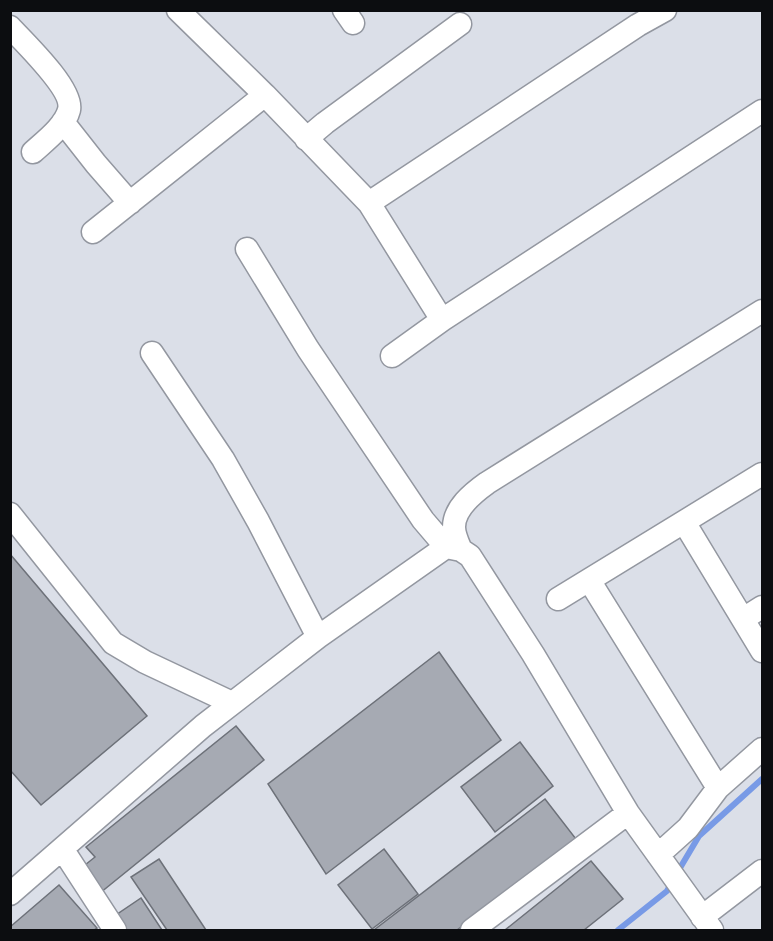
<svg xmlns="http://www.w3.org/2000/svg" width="773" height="941" viewBox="0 0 773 941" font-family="'Varela Round',sans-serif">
  <rect width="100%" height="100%" fill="#dbdfe8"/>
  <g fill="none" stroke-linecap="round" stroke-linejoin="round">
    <path stroke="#789ae6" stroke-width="6" d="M677 873 699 836 762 779
      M618 930 667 891 672 882"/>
  </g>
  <path fill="#a6aab3" stroke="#6d7179" stroke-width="1.5" d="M10 554 147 716 41 805 10 770Z
    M439 652 501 740 326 874 268 784Z
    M236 726 264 760 100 893 80 869 95 857 86 847Z
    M520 742 553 786 495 832 461 787Z
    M545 799 576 839 457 930H374Z
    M384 849 418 894 372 929 338 885Z
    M159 859 206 930H167L131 877Z
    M591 861 623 899 584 930H505Z
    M59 885 97 928 94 930H10V927Z
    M141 898 162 930H122L113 917Z"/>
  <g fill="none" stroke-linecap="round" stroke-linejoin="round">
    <g stroke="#9397a0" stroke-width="25">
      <path id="minor" d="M178 10 265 95 369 203 442 320
        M344 10 353 23
        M10 27C25 43 74 90 69 110 65 126 45 141 33 152
        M63 122 96 164 130 203
        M306 139 325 123 460 24
        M369 203 638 25 665 10
        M93 232 265 95
        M247 249 308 349 423 520 446 547 461 550 470 556 533 654 628 813 712 930
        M152 353 223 459 258 521 318 637
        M392 356 442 320 762 111
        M10 514 113 643 145 662 232 703
        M684 522 762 651
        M461 550C458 543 454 535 454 527 454 508 473 493 487 483L762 311
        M589 580 718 788
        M558 599 762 474
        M743 619 762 607
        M63 850 115 930
        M658 855 688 828 718 788 762 749
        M10 894 203 726 318 637 446 547
        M702 917 762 871
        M472 930 628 813"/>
    </g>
    <use href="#minor" stroke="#fff" stroke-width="22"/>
  </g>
  <rect width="773" height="941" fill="none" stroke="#0c0d10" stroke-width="24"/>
</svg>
